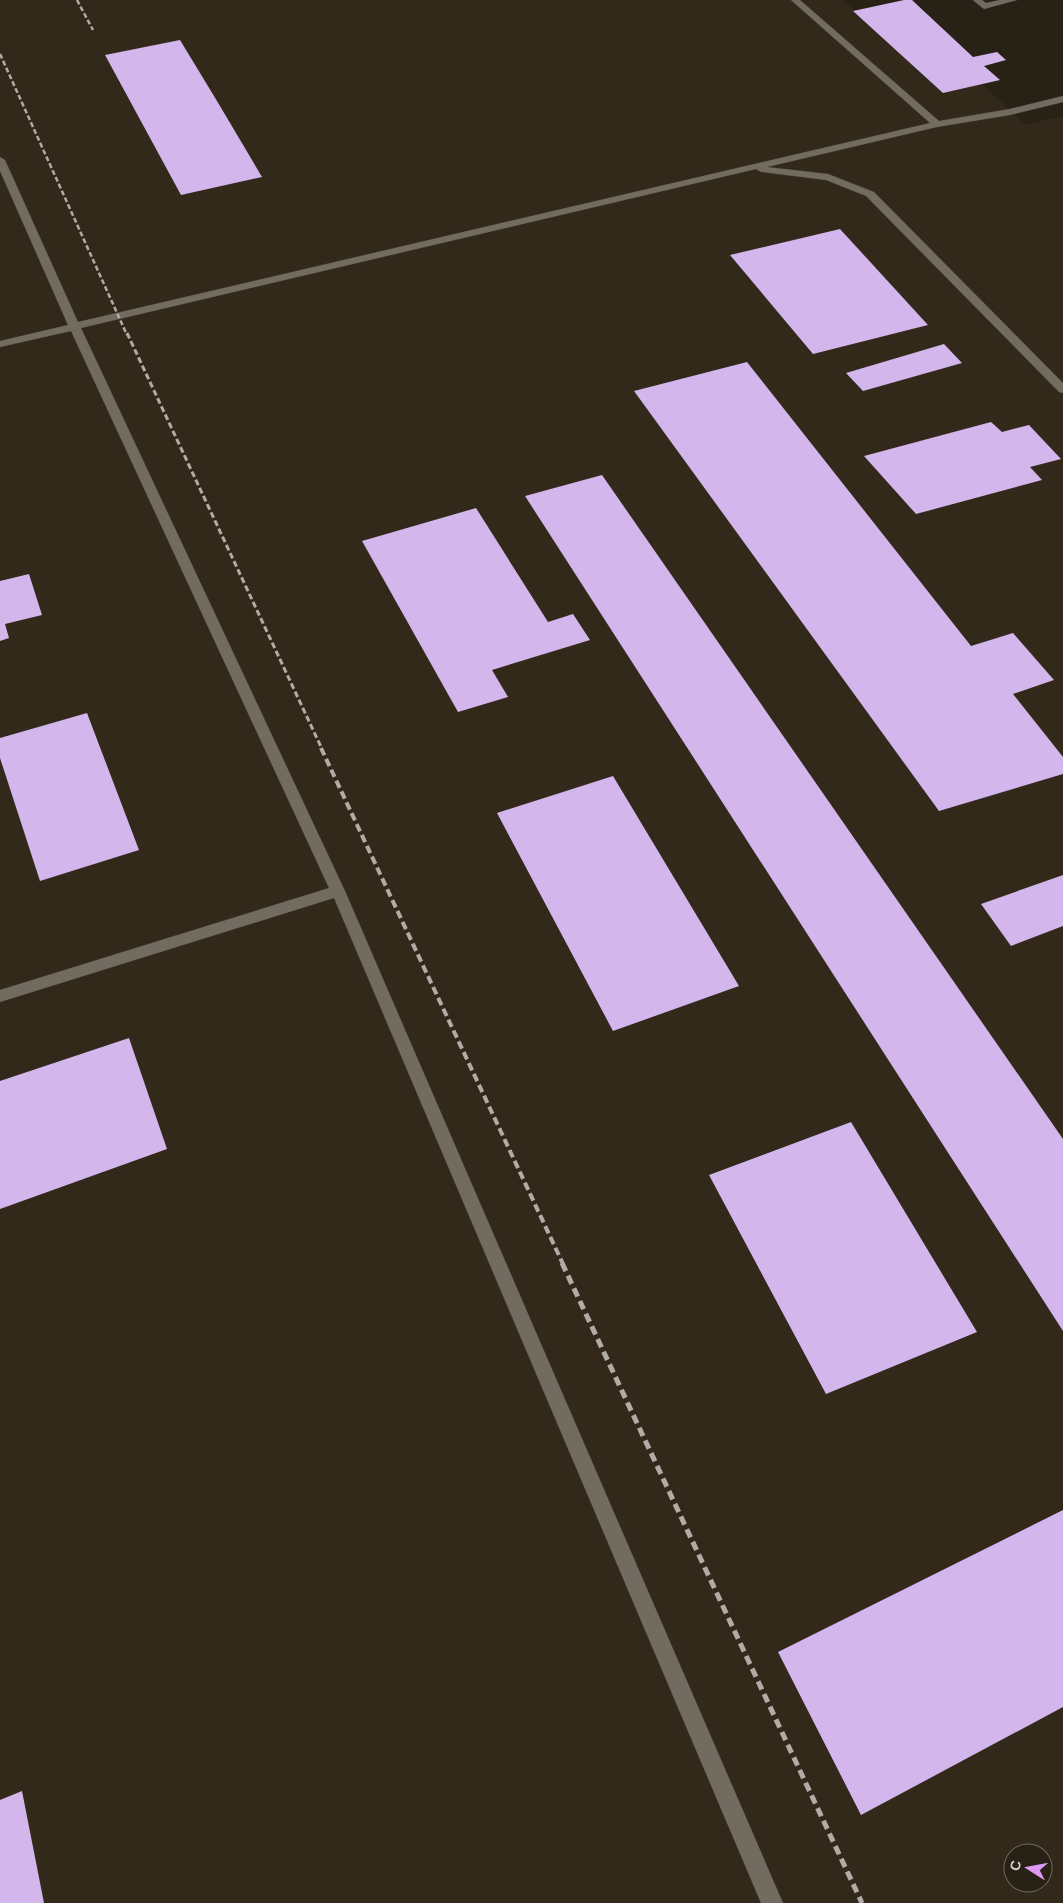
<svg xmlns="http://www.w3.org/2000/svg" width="1063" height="1903" viewBox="0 0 1063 1903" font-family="Barlow,sans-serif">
  <rect width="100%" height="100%" fill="#272116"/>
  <path fill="#32291a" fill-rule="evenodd" d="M0 0H843L943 93 982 84 1025 124 1063 116V1903H0ZM1013 1853H1043V1883H1013Z"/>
  <path fill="#d2b6ec" d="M904 0H912L973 57 997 52 1006 60 984 66 1000 80 943 93 853 11Z
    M180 40 217 101 262 177 181 195 105 55Z
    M840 229 928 325 813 354 730 255Z
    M944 344 962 363 863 391 846 373Z
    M747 362 971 646 1013 633 1054 680 1013 694 1063 757V774L939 811 634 391Z
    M991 422 1002 432 1029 425 1061 459 1030 467 1042 480 916 514 864 456Z
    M602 475 1063 1139V1331L525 496Z
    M476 508 548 622 573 614 590 640 492 670 508 697 458 712 362 541Z
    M29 574 42 615 5 624 9 638 0 641V581Z
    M87 713 139 850 40 881 0 758V738Z
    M613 776 739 986 613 1031 497 813Z
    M1063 875V926L1011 946 981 904Z
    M129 1038 167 1149 0 1209V1081Z
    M851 1122 977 1332 826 1394 709 1175Z
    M1063 1510V1707L861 1815 778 1652Z
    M22 1791 44 1903H0V1800Z"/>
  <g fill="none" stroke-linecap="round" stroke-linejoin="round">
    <g stroke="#3f3a33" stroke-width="1">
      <path id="service" d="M791 0H800L939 121 1010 109 1063 96V102L1010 115 937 127 767 167 828 174 874 192 1063 383V393L1059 392 866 196 826 180 761 172 756 169 81 328 345 891 783 1903H761L334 898 0 1002V990L329 888 71 331 0 347V341L68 325 0 171V157L5 160 78 322 930 123Z
        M973 0H982L986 3 1000 0H1017L984 9Z"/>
    </g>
    <use href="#service" fill="#726b5f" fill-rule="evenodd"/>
    <path stroke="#b1aca5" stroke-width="2.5" stroke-dasharray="5 2.5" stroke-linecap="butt" d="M77 0 93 30
      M0 54 127 335"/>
    <path stroke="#b1aca5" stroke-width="3" stroke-dasharray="6 3" stroke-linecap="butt" d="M127 333 322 749"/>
    <path stroke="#b1aca5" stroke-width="4" stroke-dasharray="8 4" stroke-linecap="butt" d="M321 748 563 1264"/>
    <path stroke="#b1aca5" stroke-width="5" stroke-dasharray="9 5" stroke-linecap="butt" d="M562 1263 862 1903"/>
  </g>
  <g transform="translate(1028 1868) rotate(281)"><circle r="24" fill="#272116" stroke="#6d685f"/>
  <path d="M0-4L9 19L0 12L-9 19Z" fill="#dd99f4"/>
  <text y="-8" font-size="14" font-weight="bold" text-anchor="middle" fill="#d6d2cc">С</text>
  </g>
</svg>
